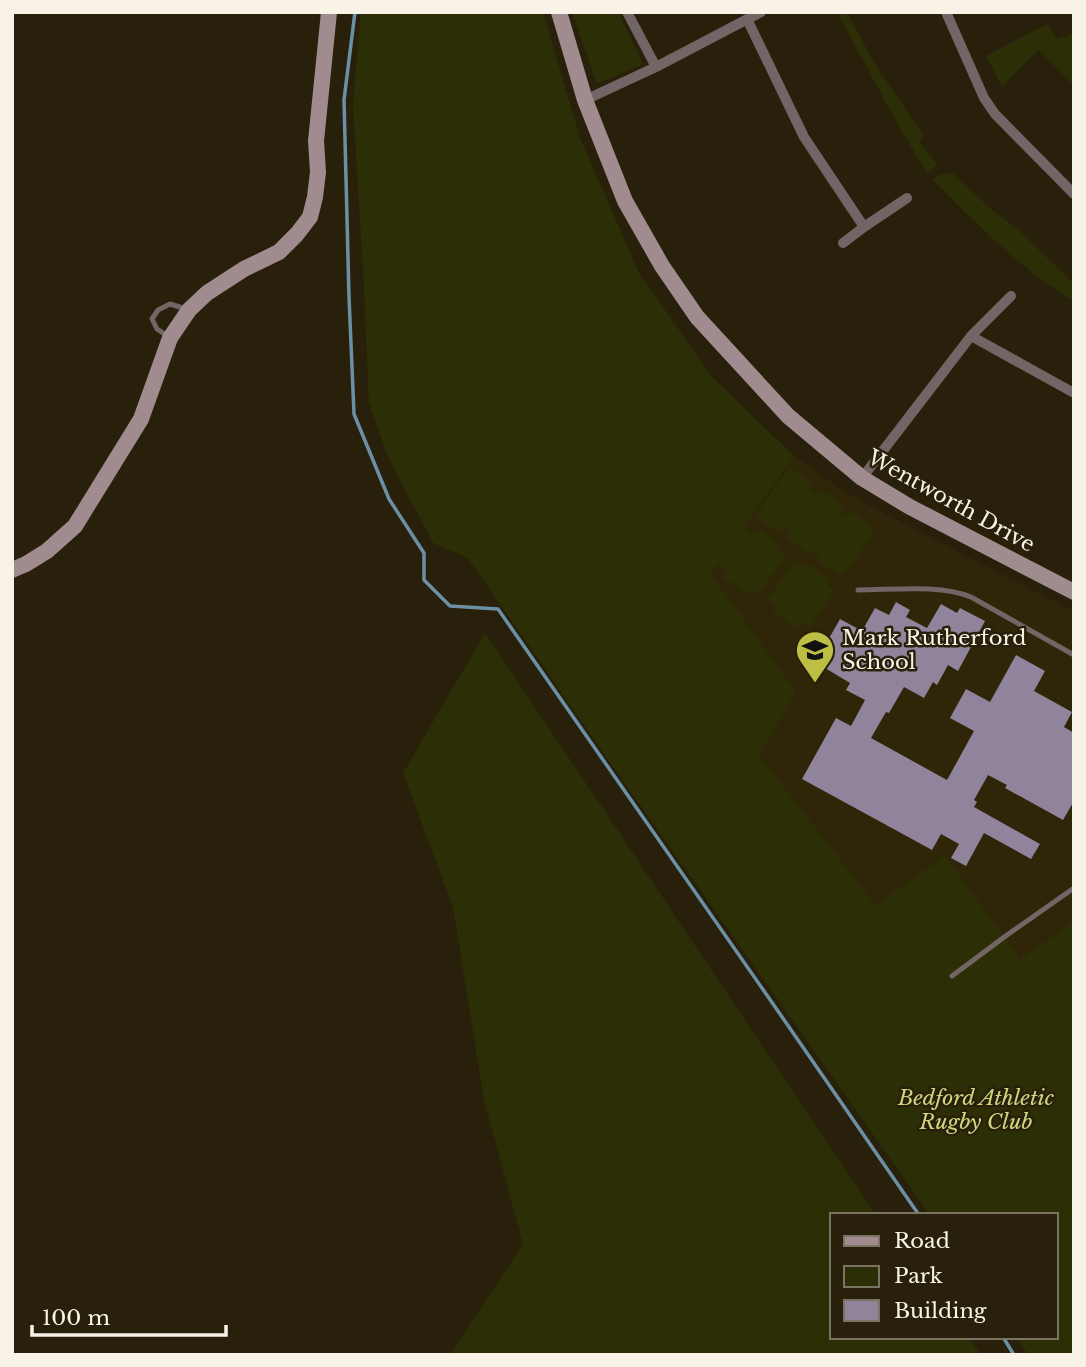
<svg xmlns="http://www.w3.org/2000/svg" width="1086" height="1367" viewBox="0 0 1086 1367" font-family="'Libre Baskerville',serif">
  <rect width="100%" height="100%" fill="#28200b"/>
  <path fill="#2f2508" d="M580 138 639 273 712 377 794 456 851 496 1074 611V922L840 1087 607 758 497 597 468 558 433 543 387 455 369 402 364 287Z"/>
  <path fill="#2c2f06" d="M361 12H543L580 138 639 273 712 377 794 456 711 574 796 692 759 755 876 906 945 855 1020 959 1074 922V1355H1028L1016 1337H1056V1215H930L607 758 468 558 433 543 387 455 369 402 364 287 353 104Z
    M572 12H618L643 64 597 84Z
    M837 12H847L874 63 924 136 919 141 938 165 927 173 898 125Z
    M1047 24 1057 39 1074 33V85L1039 50 1002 86 986 56Z
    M952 173 991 209 1019 230 1074 284V301C1022 271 975 222 933 180L939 175Z
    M789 467 813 484 810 490 816 494 820 489 844 506 840 512 846 516 850 511 874 528 871 533 873 535 846 572 844 571 840 576 816 559 820 553 814 549 810 555 786 538 790 532 784 527 779 533 755 516Z
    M745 528 753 534 757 529 781 545 778 551 786 556 759 594 752 588 747 594 723 577 727 571 718 565Z
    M794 562 803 568 807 563 831 580 827 585 835 591 809 628 801 623 797 629 773 612 776 606 767 600Z
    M485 633 876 1215H832V1337H968L981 1355H450L523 1244 484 1100 453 907 403 773Z"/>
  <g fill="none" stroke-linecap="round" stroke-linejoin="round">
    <path stroke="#6b8fa4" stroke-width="3.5" d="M355 12 344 100 349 297 354 414 389 499 424 553V580L450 606 498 609C637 811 780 1012 919 1215
      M1003 1337 1014 1355"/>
  </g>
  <path fill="#8f849b" d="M896 602 910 610 906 617 927 628 941 604 957 613 960 608 985 621 958 671 948 665 937 685 933 682 924 698 904 687 889 713 886 712 871 738 947 780 974 731 950 718 966 689 990 702 1016 655 1045 671 1034 691 1072 712 1064 727 1074 733V801L1063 820 1005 788 1007 785 988 775 974 800 977 802 974 807 1040 844 1031 859 984 833 966 866 951 858 959 844 941 834 932 850 802 779 836 718 851 726 865 700 846 690 850 683 820 665 827 651 823 649 840 619 862 631 875 608 889 615Z"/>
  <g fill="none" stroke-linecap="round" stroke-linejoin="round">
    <path stroke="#726566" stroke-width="5" d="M169 337 157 329 152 319 158 310 170 304 186 309
      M858 590C893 590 939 584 971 597L1074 655
      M952 976 1007 935 1074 888"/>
    <path stroke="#726566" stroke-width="10" d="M627 12 656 67
      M946 12 984 98 995 114 1074 194
      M747 19 804 137 864 227 907 198
      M585 100 656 67 761 12
      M843 243 864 227
      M971 336 1011 296
      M862 478 971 336 1074 393"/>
    <path stroke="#a08c8e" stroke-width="16" d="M559 12 585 100 625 201 662 266 697 317 788 416 862 478 910 507 1074 592
      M12 570 26 564 47 551 75 526 141 419 170 338 189 310 207 293 244 269 279 252 297 234 310 217 315 197 318 172 316 141 329 12"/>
  </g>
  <defs>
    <g id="school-pin" transform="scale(2.0125)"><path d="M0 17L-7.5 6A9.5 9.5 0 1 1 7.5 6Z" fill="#bcbf43" stroke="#28200b"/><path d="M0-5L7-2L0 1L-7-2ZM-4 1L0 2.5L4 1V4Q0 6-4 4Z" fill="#111"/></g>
  </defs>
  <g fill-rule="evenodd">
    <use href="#school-pin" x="815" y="650"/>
  </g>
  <g text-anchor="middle" stroke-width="5" stroke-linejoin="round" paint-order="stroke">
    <g font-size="21" fill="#f8f3e6" stroke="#28200b">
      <text transform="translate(951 501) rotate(29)" y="7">Wentworth Drive</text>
    </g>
    <g font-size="21" fill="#f8f3e6" stroke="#28200b" text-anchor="start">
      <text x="842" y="645">Mark Rutherford<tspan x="842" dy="24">School</tspan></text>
    </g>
    <g font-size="21" font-style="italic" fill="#ced67e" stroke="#28200b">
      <text x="976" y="1105">Bedford Athletic<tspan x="976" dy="24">Rugby Club</tspan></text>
    </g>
  </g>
  <rect width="1086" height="1367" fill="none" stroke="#f8f3e6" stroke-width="28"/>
  <rect x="830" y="1213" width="228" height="126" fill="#28200b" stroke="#7b7463" stroke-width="2"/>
  <rect x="844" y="1236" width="35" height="10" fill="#a08c8e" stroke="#7b7463" stroke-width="2"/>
  <text x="894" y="1248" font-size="21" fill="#f8f3e6">Road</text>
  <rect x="844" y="1266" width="35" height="21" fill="#2c2f06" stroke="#7b7463" stroke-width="2"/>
  <text x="894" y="1283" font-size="21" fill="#f8f3e6">Park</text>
  <rect x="844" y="1300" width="35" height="21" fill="#8f849b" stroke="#7b7463" stroke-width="2"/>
  <text x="894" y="1318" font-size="21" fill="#f8f3e6">Building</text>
  <path d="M32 1325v10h194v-10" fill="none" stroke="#f8f3e6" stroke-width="3.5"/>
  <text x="42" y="1325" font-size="21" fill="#f8f3e6" stroke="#28200b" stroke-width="5" paint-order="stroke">100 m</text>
</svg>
